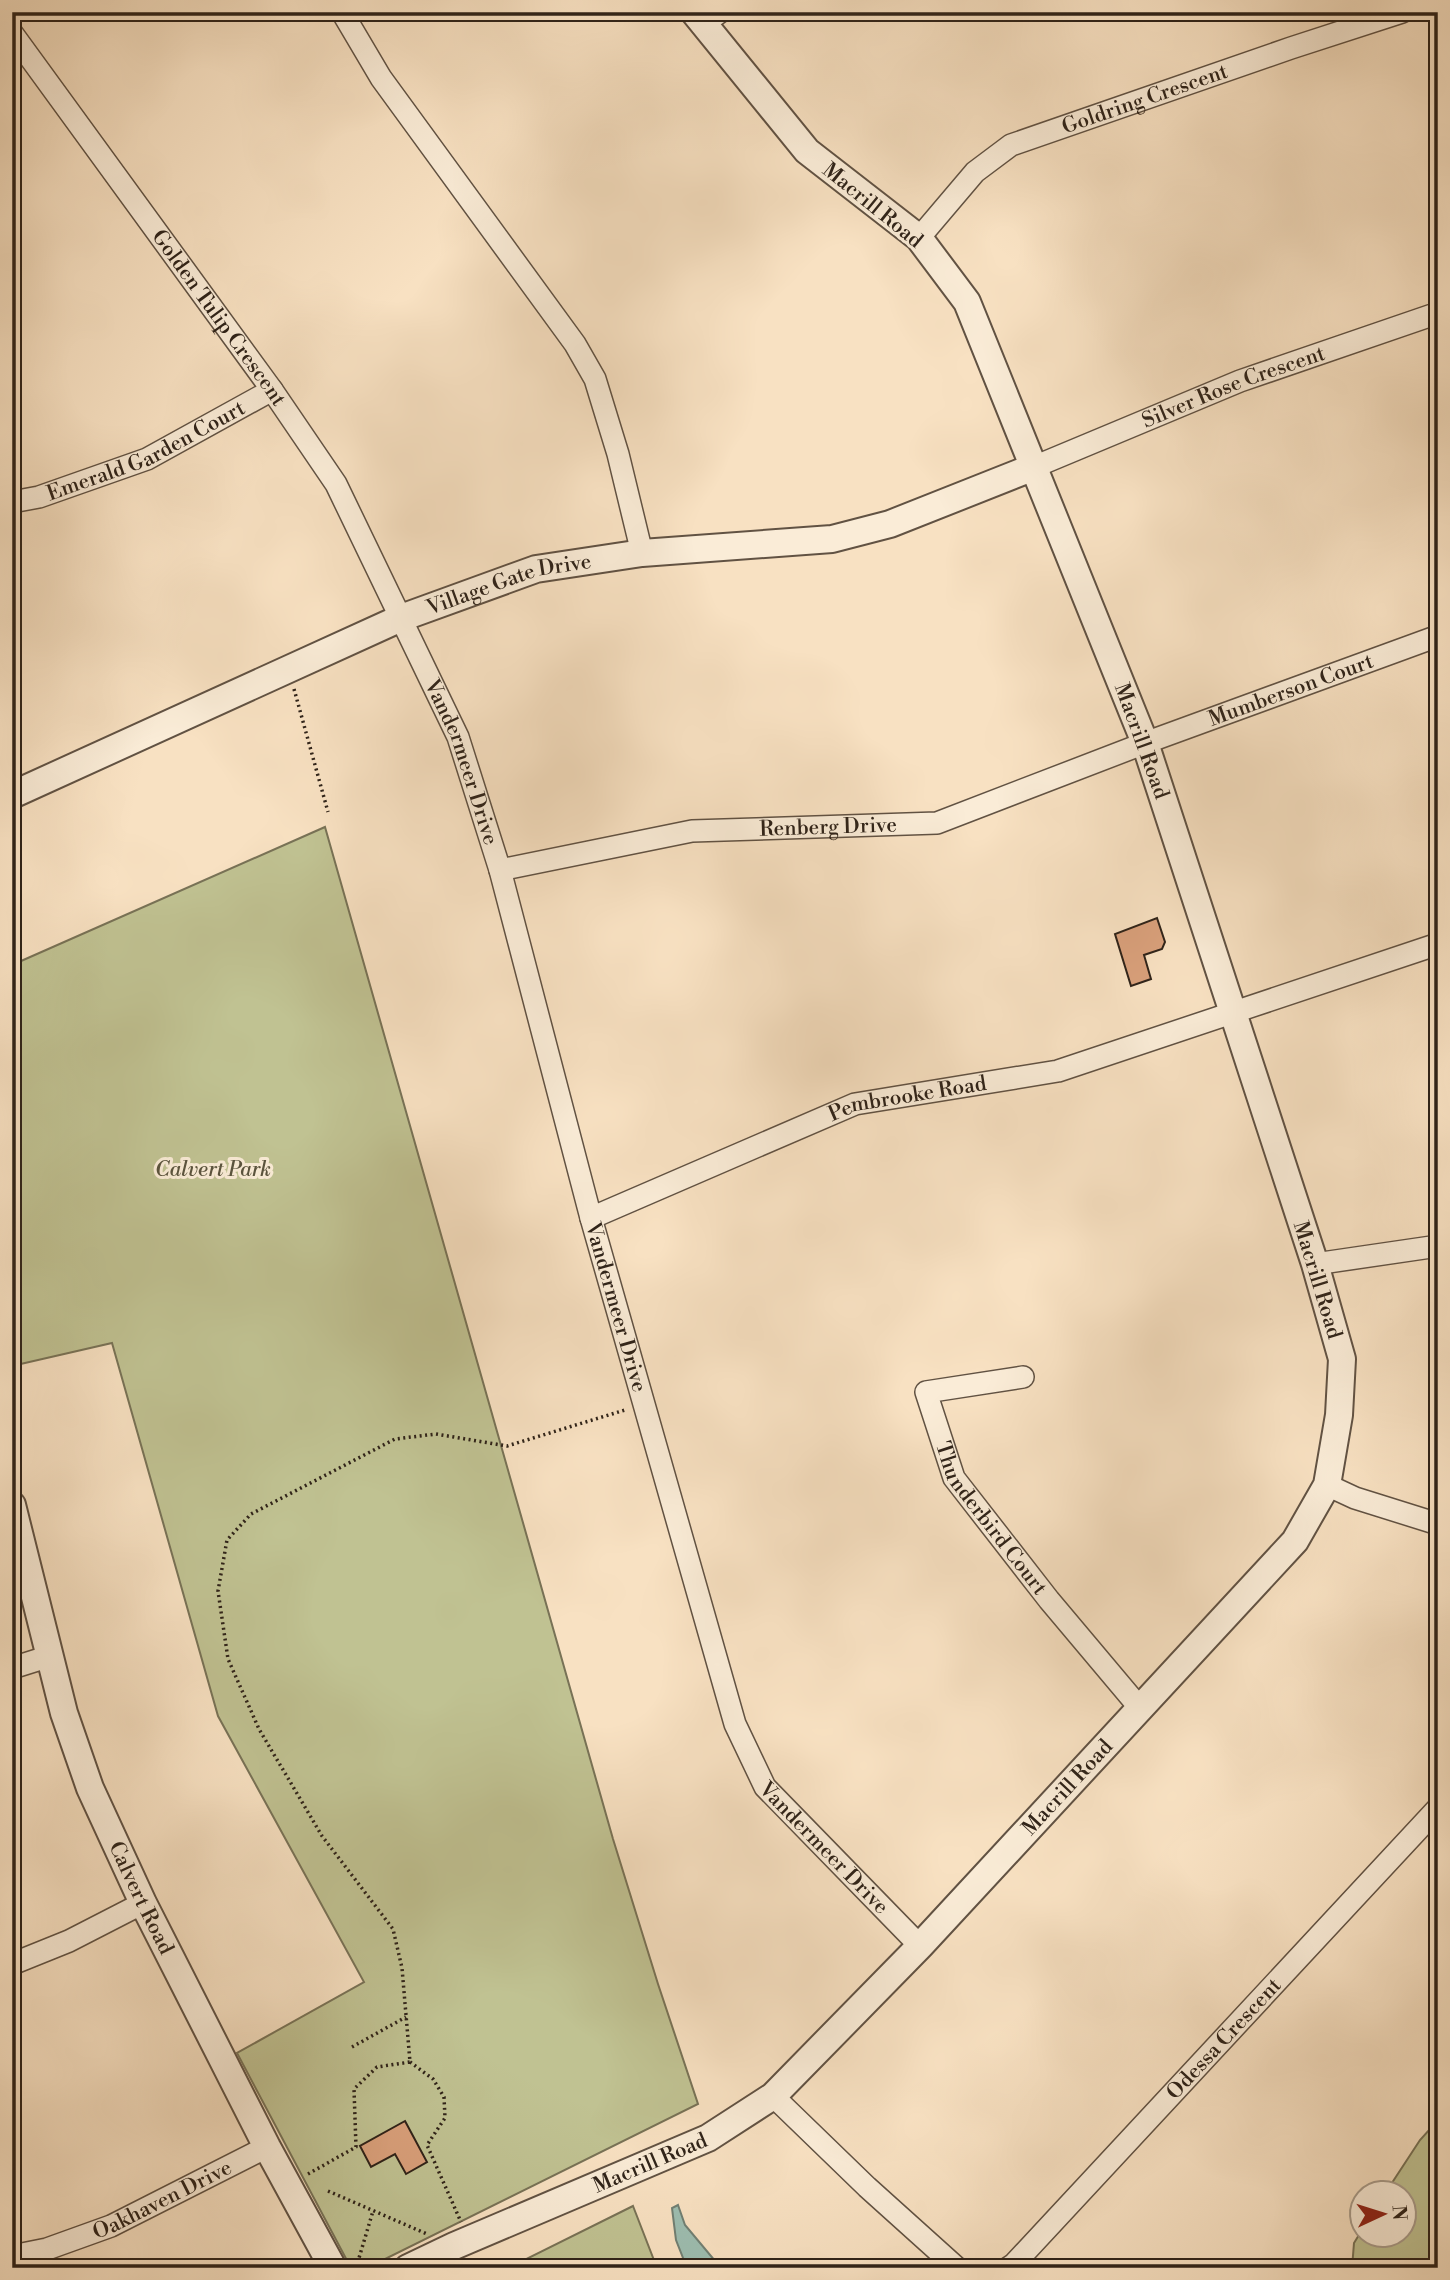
<svg xmlns="http://www.w3.org/2000/svg" width="1450" height="2280" viewBox="0 0 1450 2280" font-family="'Libre Bodoni',serif">
  <rect width="100%" height="100%" fill="#f8e1c2"/>
  <filter id="stains"><feTurbulence type="fractalNoise" baseFrequency=".00286" numOctaves="4"/><feColorMatrix values="0 0 0 0 .2 0 0 0 0 .09 0 0 0 0 .02 0 0 0 .5 -.17"/></filter>
  <radialGradient id="worn" r=".72"><stop offset=".6" stop-color="#630" stop-opacity="0"/><stop offset="1" stop-color="#630" stop-opacity=".3"/></radialGradient>
  <path fill="#c0c292" stroke="#787256" stroke-width="2" d="M325 827 613 1839 658 1984 698 2104 367 2268H351L237 2053 364 1982 218 1716 112 1343 12 1366V965Z
    M1438 2120V2268H1352L1354 2243 1362 2230V2234H1404V2192H1386L1420 2140Z
    M633 2206 657 2268H508Z"/>
  <path fill="#9dbeb1" stroke="#718074" stroke-width="2" d="M678 2205 685 2225 721 2268H687L676 2240 672 2208Z"/>
  <path fill="#d9a07b" stroke="#2f2319" stroke-width="2" d="M1157 918 1165 942 1162 949 1144 955 1151 979 1131 986 1115 934Z
    M405 2121 427 2162 406 2174 395 2154 371 2167 360 2146Z"/>
  <g fill="none" stroke-linecap="round" stroke-linejoin="round">
    <g stroke="#615243" stroke-width="24">
      <g id="minor">
        <path d="M342 12 381 78 575 344 595 379 618 454 642 553"/>
        <path d="M702 25 720 12"/>
        <path id="s1" d="M12 33 272 390 336 484 458 737 500 870 591 1218 735 1724 765 1787 920 1946"/>
        <path id="s2" d="M919 238 975 172 1011 145 1291 48 1402 12"/>
        <path id="s3" d="M1034 467 1240 381 1438 313"/>
        <path id="s4" d="M12 502 39 497 147 459 272 390"/>
        <path id="s5" d="M500 870 692 831 937 823 1145 743 1438 636"/>
        <path id="s6" d="M591 1218 855 1104 1058 1071 1438 944"/>
        <path d="M1315 1264 1438 1246"/>
        <path id="s7" d="M1023 1377 926 1392 954 1478 1049 1600 1139 1707"/>
        <path d="M1327 1485 1355 1498 1438 1524"/>
        <path d="M12 1668 50 1656"/>
        <path d="M12 1964 69 1941 143 1903"/>
        <path d="M773 2096 867 2187 957 2268"/>
        <path id="s8" d="M12 2256 47 2249 111 2226 267 2147"/>
        <path id="s9" d="M1008 2268 1014 2264 1438 1808"/>
      </g>
    </g>
    <g stroke="#615243" stroke-width="30">
      <g id="tertiary">
        <path id="s10" d="M12 795 401 618 536 569 642 553 832 539 890 524 1034 467"/>
        <path id="s11" d="M12 1505 64 1713 90 1788 143 1903 267 2147 333 2268"/>
        <path id="s12" d="M408 2268 454 2246 708 2138 773 2096 920 1946 1295 1541 1327 1485 1339 1415 1342 1359 1315 1264 1145 743 967 302 919 238 807 151 694 12"/>
      </g>
    </g>
    <path stroke="#2f2319" stroke-width="3.5" stroke-dasharray="2 3.5" stroke-linecap="butt" d="M294 689 328 812
      M352 2047 406 2017
      M410 2062 433 2079 444 2097 445 2118 427 2145 461 2222
      M308 2174 356 2147 354 2089 377 2067 410 2062 402 1968 393 1929 322 1836 259 1729 228 1659 218 1591 227 1540 251 1514 395 1439 436 1434 507 1446 625 1410
      M328 2191 427 2234
      M356 2268 373 2211"/>
    <use href="#minor" stroke="#faecd7" stroke-width="21"/>
    <use href="#tertiary" stroke="#faecd7" stroke-width="26"/>
  </g>
  <g text-anchor="middle" stroke-width="6" stroke-linejoin="round" paint-order="stroke">
    <g font-size="21" fill="#2f2319" stroke="#faecd7">
      <text dy="7" stroke="none"><textPath href="#s2" startOffset="273">Goldring Crescent</textPath></text>
      <text transform="translate(873 205) rotate(39)" y="7">Macrill Road</text>
      <text dy="7" stroke="none"><textPath href="#s1" startOffset="352">Golden Tulip Crescent</textPath></text>
      <text dy="7" stroke="none"><textPath href="#s3" startOffset="215">Silver Rose Crescent</textPath></text>
      <text dy="7" stroke="none"><textPath href="#s4" startOffset="144">Emerald Garden Court</textPath></text>
      <text dy="7" stroke="none"><textPath href="#s10" startOffset="541">Village Gate Drive</textPath></text>
      <text dy="7" stroke="none"><textPath href="#s5" startOffset="819">Mumberson Court</textPath></text>
      <text transform="translate(1142 741) rotate(70)" y="7">Macrill Road</text>
      <text dy="7" stroke="none"><textPath href="#s1" startOffset="861">Vandermeer Drive</textPath></text>
      <text dy="7" stroke="none"><textPath href="#s5" startOffset="332">Renberg Drive</textPath></text>
      <text dy="7" stroke="none"><textPath href="#s6" startOffset="340">Pembrooke Road</textPath></text>
      <text transform="translate(1318 1280) rotate(73)" y="7">Macrill Road</text>
      <text dy="7" stroke="none"><textPath href="#s1" startOffset="1428">Vandermeer Drive</textPath></text>
      <text dy="7" stroke="none"><textPath href="#s7" startOffset="242">Thunderbird Court</textPath></text>
      <text dy="7" stroke="none"><textPath href="#s12" startOffset="831">Macrill Road</textPath></text>
      <text dy="7" stroke="none"><textPath href="#s1" startOffset="2016">Vandermeer Drive</textPath></text>
      <text dy="7" stroke="none"><textPath href="#s11" startOffset="415">Calvert Road</textPath></text>
      <text dy="7" stroke="none"><textPath href="#s9" startOffset="315">Odessa Crescent</textPath></text>
      <text dy="7" stroke="none"><textPath href="#s12" startOffset="264">Macrill Road</textPath></text>
      <text dy="7" stroke="none"><textPath href="#s8" startOffset="161">Oakhaven Drive</textPath></text>
    </g>
    <g font-size="21" font-style="italic" fill="#5a533d" stroke="#faecd7">
      <text x="213" y="1176">Calvert Park</text>
    </g>
  </g>
  <rect width="1450" height="2280" fill="none" stroke="#f8e1c2" stroke-width="42"/>
  <rect x="14" y="14" width="1422" height="2252" fill="none" stroke="#2f2319" stroke-width="3.5"/>
  <rect x="21" y="21" width="1408" height="2238" fill="none" stroke="#2f2319" stroke-width="2"/>
  <g transform="translate(1383 2214) rotate(86)"><circle r="33" fill="#faecd7" stroke="#a99c8b" stroke-width="2"/>
  <path d="M0-5L12 26L0 18L-12 26Z" fill="#8f2418"/>
  <text y="-10" font-size="19" font-weight="bold" text-anchor="middle" fill="#2f2319">N</text>
  </g>
  <rect width="100%" height="100%" filter="url(#stains)"/>
  <rect width="100%" height="100%" fill="url(#worn)"/>
</svg>
